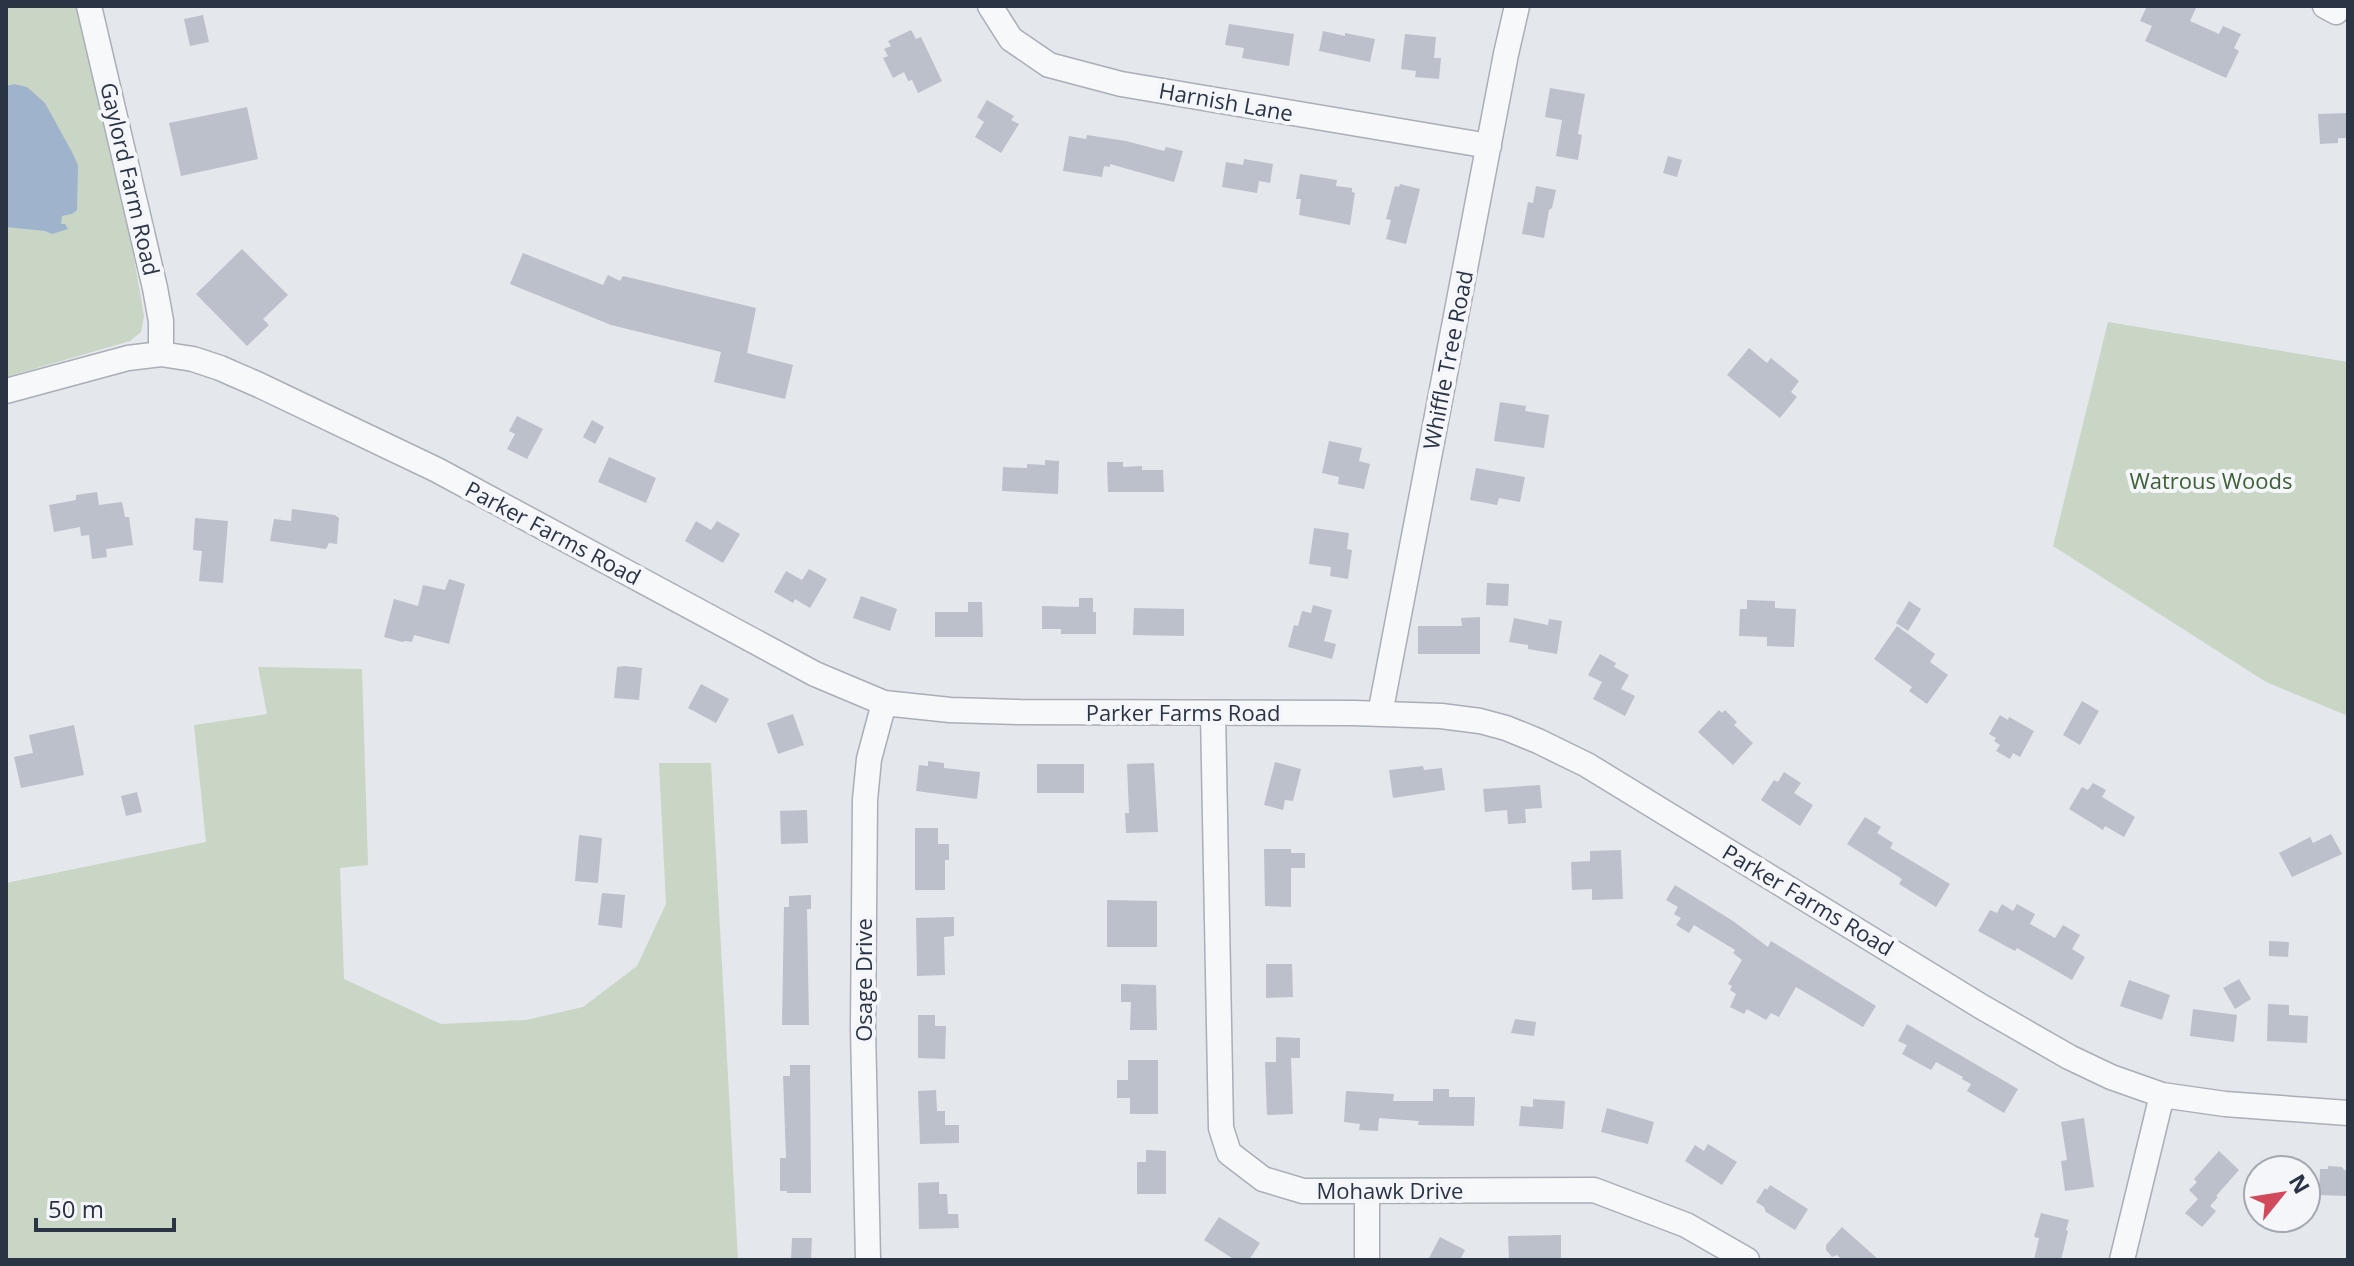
<svg xmlns="http://www.w3.org/2000/svg" width="2354" height="1266" viewBox="0 0 2354 1266" font-family="'Open Sans',sans-serif">
  <rect width="100%" height="100%" fill="#e4e7ec"/>
  <path fill="#c9d6c5" d="M6 6H76L127 217 144 316 141 332 130 341 6 377Z
    M2108 322 2348 362V716L2266 682 2053 546Z
    M258 667 362 669 368 865 340 868 344 979 441 1024 526 1020 583 1007 637 966 666 904 659 763H711L738 1260H6V883L206 842 194 725 267 714Z"/>
  <path fill="#9fb4cc" d="M14 84 27 87 45 103 73 154 78 165 77 210 72 214 62 216 61 224H65L68 229 52 234 45 231 6 227V86Z"/>
  <path fill="#bbc0ca" d="M2147 6H2197L2190 21 2219 34 2223 26 2241 34 2234 48 2239 51 2226 78 2145 41 2152 26 2140 21Z
    M203 15 209 42 190 46 184 19Z
    M1229 24 1294 34 1289 66 1242 58 1244 48 1225 45Z
    M911 30 916 39 921 37 942 81 918 93 912 80 908 81 904 72 893 78 883 58 888 56 884 49 891 46 888 41Z
    M1323 31 1345 36V33L1375 39 1370 62 1319 51Z
    M1405 34 1436 37 1434 58H1441L1439 79 1415 77 1416 71 1401 69Z
    M1550 88 1585 94 1578 134 1582 135 1578 160 1556 156 1562 120 1545 117Z
    M987 100 1014 116 1011 120 1019 124 1001 153 975 137 984 122 977 117Z
    M247 107 258 159 181 176 169 123Z
    M2348 113V138H2338V143L2320 144 2318 114Z
    M1087 135 1126 141 1164 151 1166 147 1183 151 1174 182 1110 164V167L1104 166 1102 177 1063 171 1069 136 1086 139Z
    M1668 156 1682 160 1677 177 1663 173Z
    M1244 159 1273 164 1270 183 1259 181 1257 193 1222 187 1226 162 1243 165Z
    M1300 174 1337 180 1336 186 1352 188V192L1355 193 1350 225 1299 215 1301 199H1296Z
    M1400 184 1420 189 1406 244 1386 239 1391 220 1386 219 1395 186 1399 187Z
    M1536 186 1556 190 1552 208 1549 210 1544 238 1522 234 1528 202 1533 203Z
    M242 249 288 295 263 319 269 325 247 346 196 294Z
    M523 253 603 285 608 275 620 281 623 276 756 308 747 353 793 365 785 399 714 382 721 352 611 325 510 284Z
    M1749 348 1767 363 1771 358 1799 381 1791 392 1797 397 1780 418 1727 375Z
    M1500 402 1526 406 1525 411 1549 415 1544 448 1494 441Z
    M517 416 543 429 527 459 507 449 515 434 509 431Z
    M592 420 604 427 595 444 583 437Z
    M1329 441 1362 448 1359 461 1370 464 1364 489 1338 484 1339 477 1322 473Z
    M609 457 656 478 646 503 598 482Z
    M1045 460 1059 461 1058 494 1002 491 1003 467 1027 468V464L1045 465Z
    M1107 462H1123V467L1142 466V470H1163L1164 492H1108Z
    M1476 468 1525 477 1520 502 1499 498 1497 505 1470 500Z
    M97 492 99 505 122 502 125 517H129L133 545 106 549 107 557 92 559 89 535 81 536 80 527 54 532 49 505 76 500V495Z
    M292 509 335 515 339 518 337 544 329 543 326 549 270 541 274 519 291 521Z
    M195 518 228 521 223 583 199 581 202 551 193 550Z
    M696 521 711 530 717 521 740 534 723 563 685 541Z
    M1314 528 1349 533 1347 549 1352 550 1348 579 1330 576 1331 567 1309 564Z
    M809 569 827 579 810 608 795 599 793 603 774 592 786 571 802 580Z
    M449 579 465 584 449 644 414 635 412 642 405 641 402 642 384 637 394 599 418 606 423 585 445 590Z
    M1487 583 1509 584 1508 606 1486 605Z
    M861 596 897 609 890 631 853 618Z
    M1079 598H1093V612H1096V634H1061V629H1042V606L1079 607Z
    M1747 600 1775 601V608L1796 609 1794 647 1767 646V637L1739 636 1740 609H1747Z
    M1909 601 1921 609 1908 631 1896 623Z
    M968 602H982L983 637H935V612H968Z
    M1313 605 1332 610 1324 641 1336 644 1332 659 1288 647 1294 625 1298 626 1302 611 1311 613Z
    M1134 608 1184 609V636L1133 635Z
    M1480 617V654H1418V626H1462L1461 618Z
    M1514 618 1548 625 1549 619 1562 621 1557 654 1528 649V645L1509 642Z
    M1897 626 1935 654 1930 662 1948 675 1927 704 1909 691 1912 687 1874 659Z
    M1600 654 1616 663 1614 667 1629 675 1621 689 1635 696 1625 716 1593 699 1602 682 1588 675Z
    M624 666 642 668 639 700 614 698 617 667Z
    M701 684 729 699 716 723 688 708Z
    M2082 701 2099 711 2080 745 2063 735Z
    M1719 710 1722 713 1725 710 1737 722 1734 725 1753 743 1733 765 1698 732Z
    M793 714 804 745 778 754 767 723Z
    M2000 715 2008 720 2009 717 2034 731 2020 757 2013 753 2010 759 1996 751 2000 745 1994 741 1996 738 1989 734Z
    M74 725 84 775 21 788 14 757 33 753 29 735Z
    M928 761 944 763V768L980 772 977 799 916 791 919 765 928 766Z
    M1275 762 1301 769 1293 801 1285 800 1283 810 1264 805Z
    M1154 763 1158 832 1126 833 1125 813H1129L1127 764Z
    M1037 764H1084V793H1037Z
    M1423 766 1424 770 1442 768 1445 790 1393 798 1389 770Z
    M1784 772 1801 783 1794 793 1813 805 1800 826 1761 800 1774 780 1778 782Z
    M2093 783 2106 790 2102 797 2135 817 2124 837 2105 826 2103 830 2069 809 2082 787 2088 790Z
    M1540 785 1542 808 1525 809 1526 823 1508 824 1507 810 1485 812 1483 789Z
    M137 792 142 812 126 816 121 796Z
    M807 810 808 843 781 844 780 811Z
    M1865 817 1881 827 1877 833 1893 843 1890 848 1950 884 1936 907 1899 884 1902 879 1847 844Z
    M915 828H938V844H949V860H945V890H915Z
    M2331 834 2342 854 2292 877 2279 853 2310 837 2313 843Z
    M579 835 602 838 598 883 575 881Z
    M1264 849H1291V853H1305V868H1291V907L1265 906Z
    M1621 850 1623 899 1592 900V889L1572 890 1571 862 1590 861V851Z
    M1675 885 1733 921 1768 947 1771 941 1876 1006 1863 1027 1796 987 1779 1017 1771 1013 1766 1020 1747 1009 1744 1014 1730 1007 1736 994 1730 990 1732 986 1728 984 1742 960 1733 953 1735 950 1694 925 1689 933 1676 925 1681 918 1674 914 1678 907 1666 900Z
    M602 893 625 895 622 928 598 925Z
    M811 895V909H807L809 1025H782L784 907H789V896Z
    M1107 900 1157 901V947H1107Z
    M2002 904 2013 911 2017 904 2035 914 2030 924 2055 938 2063 925 2080 935 2072 949 2085 957 2072 980 2017 948 2015 951 1978 931 1990 910 1997 913Z
    M954 917V936L944 937 945 975 917 976 916 918Z
    M2269 941 2289 942 2288 957 2269 956Z
    M1266 964H1292L1293 997 1266 998Z
    M2239 979 2251 999 2235 1009 2223 988Z
    M2129 980 2170 995 2162 1020 2120 1006Z
    M1121 984 1156 985 1157 1030H1130L1131 1002H1121Z
    M2268 1004 2289 1005V1015L2308 1016 2307 1043 2267 1041Z
    M2193 1009 2237 1015 2234 1042 2190 1036Z
    M918 1015H935V1026H946L945 1059 918 1058Z
    M1515 1019 1536 1022 1534 1036 1511 1033Z
    M1907 1024 2018 1089 2004 1113 1967 1091 1971 1084 1962 1079 1963 1077 1936 1062 1931 1070 1902 1054 1907 1045 1898 1041Z
    M1276 1037 1300 1038V1058H1291L1293 1114 1267 1115 1265 1062H1276Z
    M1128 1060H1158V1114H1130V1098H1117V1080H1128Z
    M790 1065H810L811 1193H787V1191H780V1158H786L783 1076H790Z
    M1433 1089H1449V1097H1475L1474 1126 1418 1125 1419 1121 1379 1118 1378 1131 1359 1130 1360 1124 1344 1122 1346 1091 1394 1094 1393 1101H1433Z
    M936 1090 937 1111H945V1125H959V1143L920 1144 918 1091Z
    M1533 1099 1565 1101 1563 1129 1519 1126 1521 1106 1533 1107Z
    M1607 1108 1654 1122 1648 1144 1601 1132Z
    M2084 1118 2094 1187 2065 1191 2061 1161 2067 1160 2061 1122Z
    M1708 1144 1737 1162 1722 1185 1685 1161 1695 1145 1704 1151Z
    M1146 1150 1166 1151V1194H1137V1162H1146Z
    M2219 1151 2239 1170 2216 1196 2218 1197 2210 1206 2216 1211 2202 1227 2185 1213 2198 1199 2189 1190 2197 1182 2194 1179Z
    M2328 1166 2342 1167 2344 1170H2348V1196L2319 1195 2320 1169H2328Z
    M939 1182V1194H947L948 1214H958L959 1228 919 1229 918 1183Z
    M1770 1185 1808 1209 1795 1230 1766 1212 1764 1207 1756 1202 1765 1188 1767 1190Z
    M2041 1213 2069 1220 2066 1230 2068 1231 2061 1260H2034L2039 1238 2034 1237Z
    M1219 1217 1260 1243 1249 1260H1235L1204 1240Z
    M1842 1227 1879 1260H1842L1837 1255 1832 1257 1826 1250V1245Z
    M1561 1235V1260H1509L1508 1236Z
    M1440 1237 1465 1250 1460 1260H1428Z
    M792 1238H812L811 1260H791Z"/>
  <g fill="none" stroke-linecap="round" stroke-linejoin="round">
    <g stroke="#a9aeb7" stroke-width="27">
      <path id="minor" d="M89 6 155 288 161 321V354
        M990 6 1011 39 1049 65 1121 84 1489 146
        M2325 6 2336 12
        M6 391 128 358 161 354 193 359 220 368 259 385 437 470 815 674 884 703 950 710 1019 712 1354 713 1441 716 1480 721 1506 728 1538 741 1587 765 1982 1007 2069 1057 2111 1077 2162 1095 2225 1104 2348 1113
        M1213 713 1221 1128 1229 1153 1263 1179 1303 1191 1594 1190 1686 1225 1747 1260
        M1380 714 1506 54 1517 6
        M1367 1192V1260
        M868 1260 863 1028 865 800 869 759 884 703
        M2122 1260 2162 1095"/>
    </g>
    <use href="#minor" stroke="#f7f8fa" stroke-width="24"/>
  </g>
  <g text-anchor="middle" stroke-width="8" stroke-linejoin="round" paint-order="stroke">
    <g font-size="22" fill="#2b3445" stroke="#f4f6f9">
      <text transform="translate(1226 102) rotate(10)" y="8">Harnish Lane</text>
      <text transform="translate(130 179) rotate(77)" y="8">Gaylord Farm Road</text>
      <text transform="translate(1448 360) rotate(-79)" y="8">Whiffle Tree Road</text>
      <text transform="translate(553 533) rotate(28)" y="8">Parker Farms Road</text>
      <text x="1183" y="721">Parker Farms Road</text>
      <text transform="translate(1808 900) rotate(31)" y="8">Parker Farms Road</text>
      <text transform="translate(864 980) rotate(-90)" y="8">Osage Drive</text>
      <text x="1390" y="1199">Mohawk Drive</text>
    </g>
    <g font-size="22" fill="#3f6138" stroke="#f4f6f9">
      <text x="2211" y="489">Watrous Woods</text>
    </g>
  </g>
  <rect width="2354" height="1266" fill="none" stroke="#2b3445" stroke-width="16"/>
  <g transform="translate(2282 1194) rotate(60)"><circle r="38" fill="#f4f6f9" stroke="#a4a8b1" stroke-width="2"/>
  <path d="M0-6L14 30L0 20L-14 30Z" fill="#d1495b"/>
  <text y="-12" font-size="22" font-weight="bold" text-anchor="middle" fill="#2b3445">N</text>
  </g>
  <path d="M36 1218v12h138v-12" fill="none" stroke="#2b3445" stroke-width="4"/>
  <text x="48" y="1218" font-size="24" fill="#2b3445" stroke="#f4f6f9" stroke-width="6" paint-order="stroke">50 m</text>
</svg>
